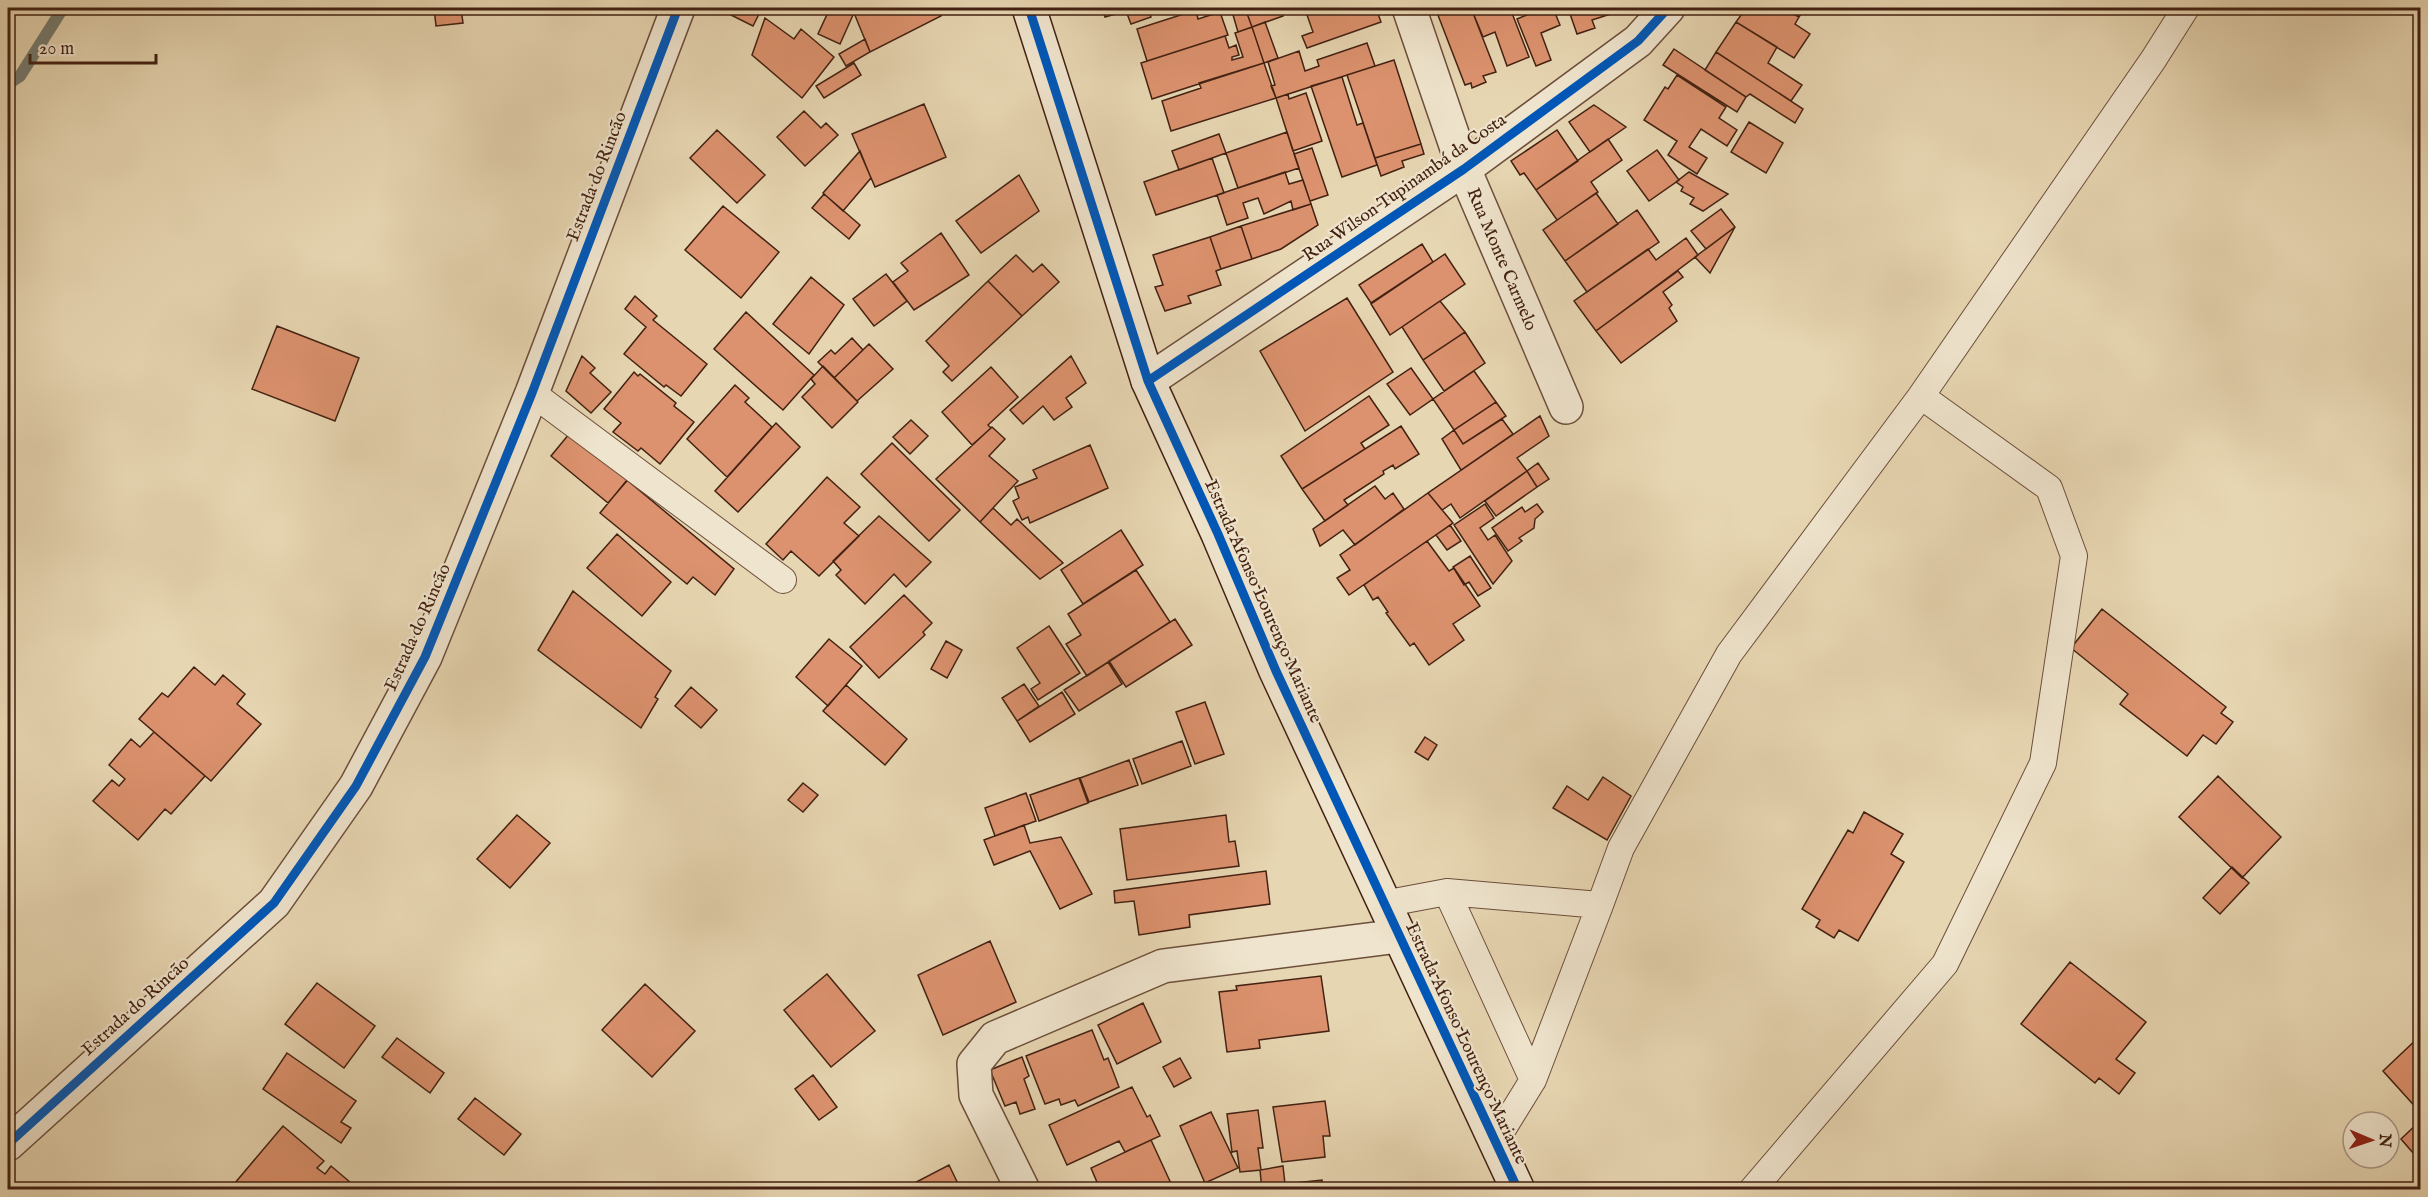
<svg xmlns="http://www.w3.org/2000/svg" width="2428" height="1197" viewBox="0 0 2428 1197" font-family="'IM FELL English',serif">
  <rect width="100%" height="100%" fill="#e7d6b2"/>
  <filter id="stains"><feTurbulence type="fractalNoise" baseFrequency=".00333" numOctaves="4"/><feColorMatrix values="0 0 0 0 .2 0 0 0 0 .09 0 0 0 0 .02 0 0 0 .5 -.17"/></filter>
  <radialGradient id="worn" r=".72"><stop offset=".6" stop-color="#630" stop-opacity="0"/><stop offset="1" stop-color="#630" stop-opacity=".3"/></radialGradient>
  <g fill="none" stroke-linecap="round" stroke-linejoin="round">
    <path stroke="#757c71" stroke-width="12" d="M8 84 20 76 63 8"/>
  </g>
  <path fill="#dc926e" stroke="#432112" stroke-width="1.5" d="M434 8H461L463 23 436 26Z
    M717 8H762L753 26Z
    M830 8H836L853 15 840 44 818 34Z
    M865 8H937L941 16 870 52 854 13Z
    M1102 8H1148L1151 17 1131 24 1126 11 1105 17Z
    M1231 8H1245L1252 27 1238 32Z
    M1245 8H1297L1282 13 1283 16 1252 27Z
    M1318 8H1376L1381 22 1307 48 1302 36 1313 32 1306 12Z
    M1432 8H1471L1496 72 1483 76 1486 82 1472 88 1471 83 1465 85 1436 10 1434 11Z
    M1471 8H1510L1529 57 1507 66 1495 32 1483 37Z
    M1532 8H1553L1560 25 1541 33 1551 60 1536 66 1517 19 1534 12Z
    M1568 8H1619L1620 11 1592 20 1595 28 1577 34Z
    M1746 8H1783L1799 17 1795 24 1810 34 1794 58 1736 22Z
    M1783 8H1805L1799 17Z
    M1196 10 1198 19 1220 12 1228 35 1147 61 1137 29Z
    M765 18 794 39 801 29 834 57 802 98 752 55Z
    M1265 22 1278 58 1264 63 1252 27Z
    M1736 22 1777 47 1768 63 1802 85 1791 101 1716 52Z
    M1252 27 1264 63 1152 99 1141 63 1225 36 1229 48 1236 45 1239 55 1232 57V60L1243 57 1235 33Z
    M865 39 870 52 846 66 839 54Z
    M1367 43 1375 66 1276 98 1271 86 1275 85 1268 62 1299 51 1305 71 1319 66 1317 60Z
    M1674 49 1746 97 1737 112 1663 65Z
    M1716 52 1803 109 1795 123 1750 94 1746 97 1705 70Z
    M1394 60 1421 144 1375 158 1347 75Z
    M854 63 861 75 824 98 816 86Z
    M1264 63 1276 98 1171 131 1162 101 1201 88 1199 83Z
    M1677 75 1726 107 1719 118 1737 130 1727 146 1701 129 1689 147 1707 158 1697 174 1668 155 1677 141 1644 120 1665 87 1668 89Z
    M1342 77 1357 125 1363 123 1377 165 1342 177 1311 86Z
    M1306 93 1322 141 1293 151 1276 98 1288 94 1289 99Z
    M924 104 946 157 875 187 852 134Z
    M1594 105 1626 127 1590 152 1569 122Z
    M804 111 821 128 826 123 838 135 805 166 777 137Z
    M1749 122 1783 143 1766 173 1731 152Z
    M717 130 765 175 737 203 690 158Z
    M1557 130 1578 161 1536 190 1524 173 1520 175 1511 161Z
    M1287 132 1299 168 1238 188 1226 153Z
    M1219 134 1226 153 1179 170 1172 151Z
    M1608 139 1622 160 1591 182 1598 192 1557 220 1536 190Z
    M1421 144 1424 154 1402 161 1404 167 1381 176 1375 158Z
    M1312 148 1328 195 1310 201 1294 154Z
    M1657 150 1679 180 1649 201 1627 171Z
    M860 151 871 178 843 211 823 193Z
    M1212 158 1224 193 1156 215 1144 182Z
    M1285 172 1289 184 1303 180 1311 204 1293 210 1291 201 1264 214 1258 198 1243 203 1248 218 1227 225 1217 195Z
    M1689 172 1728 194 1703 211 1690 204 1694 198 1681 191 1683 187 1676 182Z
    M1019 175 1039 211 981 253 956 221Z
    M1596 193 1618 224 1565 261 1543 230Z
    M824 194 860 225 849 239 812 208Z
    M1311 204 1318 225 1281 249 1252 259 1241 226Z
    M723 206 779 252 741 298 685 250Z
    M1721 209 1735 227 1706 249 1691 231Z
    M1637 210 1659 242 1587 292 1565 261Z
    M1241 226 1252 259 1221 269 1210 237Z
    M1735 227 1710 273 1695 257Z
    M941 233 969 275 914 310 893 282 908 271 901 263Z
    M1210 237 1221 269 1216 271 1221 285 1188 296 1191 303 1165 311 1155 287 1163 285 1153 255Z
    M1686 238 1698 255 1596 331 1574 301 1648 249 1656 260Z
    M1422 244 1433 262 1371 303 1359 285Z
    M1445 254 1465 284 1390 335 1371 304Z
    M1016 255 1033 272 1042 264 1059 282 1022 316 988 281Z
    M1678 271 1683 277 1663 292 1672 305 1669 308 1677 321 1621 363 1596 331Z
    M886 274 907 301 874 326 853 299Z
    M811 277 844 305 809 354 773 324Z
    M988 281 1022 316 952 381 943 372 949 366 926 341Z
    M635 296 657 316 653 320 707 364 681 396 666 385 664 387 624 354 646 327 625 309Z
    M1347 298 1393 372 1305 431 1260 351Z
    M1440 301 1465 332 1423 360 1402 327Z
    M746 312 814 375 783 410 714 349Z
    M277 326 359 358 335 421 252 389Z
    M1465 332 1485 363 1444 391 1423 360Z
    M852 338 863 350 834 378 818 362 831 350 835 354Z
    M869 344 893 369 857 401 834 378Z
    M582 356 595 368 590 373 611 392 591 413 566 391Z
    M1071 356 1086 383 1066 398 1072 407 1054 420 1043 406 1023 424 1010 410Z
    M823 366 858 402 832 428 802 397 815 384 811 379Z
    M991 367 1018 397 988 425 991 428 972 445 942 412Z
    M1411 368 1433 399 1410 415 1387 384Z
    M1474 371 1496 402 1454 430 1433 399Z
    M634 372 638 376 640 374 676 403 674 406 694 422 660 464 641 448 638 451 613 432 621 423 604 409Z
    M735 385 749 398 745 402 772 427 727 477 687 439Z
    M1369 396 1389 425 1361 443 1365 449 1302 489 1281 456Z
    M1496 402 1506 416 1463 444 1454 430Z
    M1540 416 1549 436 1517 458 1527 471 1460 518 1451 504 1442 510 1428 493Z
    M1502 419 1513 434 1461 470 1442 439 1454 430 1463 444Z
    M911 420 928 436 910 454 893 437Z
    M776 423 800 447 738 512 715 491Z
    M1401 426 1419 454 1395 469 1393 465 1383 471 1384 474 1344 500 1348 505 1325 521 1302 489Z
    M992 427 1005 439 989 456 1018 481 980 522 936 479Z
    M574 428 631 476 608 503 551 456Z
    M892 443 960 510 929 541 861 474Z
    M1090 445 1108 488 1030 523 1028 517 1022 520 1013 501 1019 498 1015 487 1037 478 1033 470Z
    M1538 463 1549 479 1537 487 1527 471Z
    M1527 471 1537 487 1496 516 1485 501Z
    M827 477 860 507 844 523 859 536 819 576 791 551 783 560 766 544Z
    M627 480 734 569 715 595 693 577 687 584 600 513Z
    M1375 486 1385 499 1393 493 1404 509 1355 545 1343 530 1320 546 1313 529Z
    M1428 493 1453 523 1349 595 1337 578 1350 570 1340 555Z
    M1485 504 1494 518 1480 528 1488 540 1495 535 1512 561 1493 584 1454 525Z
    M1537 504 1543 512 1535 519 1534 528 1519 538 1522 541 1508 551 1492 528 1522 507 1525 512Z
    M993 508 1011 525 1017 519 1063 563 1040 579 980 522Z
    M879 516 931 562 906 587 894 574 865 604 836 575 841 570 833 561Z
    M1450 525 1461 541 1447 550 1436 535Z
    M1121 530 1143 565 1083 604 1061 570Z
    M617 534 671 582 642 616 587 568Z
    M1427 541 1449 571 1454 568 1480 606 1453 624 1464 640 1429 665 1414 643 1410 646 1386 613 1388 612 1378 597 1373 600 1364 585Z
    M1470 556 1491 588 1478 596 1469 582 1464 585 1453 567Z
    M1136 570 1170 622 1087 676 1066 644 1081 635 1068 614Z
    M573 591 671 671 655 697 658 699 641 728 538 650Z
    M904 595 932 623 923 632 925 635 879 678 850 647Z
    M2102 609 2226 707 2221 713 2233 722 2216 744 2203 735 2187 756 2120 704 2128 694 2071 648Z
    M1175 619 1192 645 1126 687 1109 661Z
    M1049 626 1080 673 1038 700 1031 689 1040 683 1017 648Z
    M829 639 862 666 828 706 796 677Z
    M946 641 962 650 947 678 931 669Z
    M1108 662 1122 684 1079 711 1064 690Z
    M194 667 215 685 223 675 245 694 237 704 261 724 211 781 139 719 162 693 168 697Z
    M1024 684 1039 706 1017 721 1002 698Z
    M846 685 907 739 885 765 823 711Z
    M691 687 717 710 701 728 675 706Z
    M1062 692 1075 714 1030 742 1017 721Z
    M1205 702 1224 754 1195 764 1176 712Z
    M154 732 205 776 171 814 165 809 138 840 93 801 112 780 119 786 125 779 109 765 131 739 140 747Z
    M1425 737 1437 745 1428 760 1415 752Z
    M1182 741 1191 766 1142 784 1133 759Z
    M1129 760 1138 785 1089 802 1080 778Z
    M2218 776 2281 837 2242 878 2179 817Z
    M1603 777 1631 796 1607 840 1553 808 1567 786 1588 800Z
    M1079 778 1088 803 1039 821 1030 795Z
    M803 783 818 795 803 812 788 800Z
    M1026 793 1036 821 995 836 985 808Z
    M1864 812 1903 834 1891 854 1904 862 1858 941 1839 930 1834 938 1816 927 1820 920 1802 909 1848 830 1853 833Z
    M517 815 550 843 510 888 477 859Z
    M1226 815 1229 842 1235 841 1239 866 1127 880 1120 829Z
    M1024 825 1030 843 1061 837 1092 894 1060 909 1030 851 994 865 984 840Z
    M2232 867 2249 883 2220 914 2203 898Z
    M1266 871 1270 904 1189 915 1190 927 1139 935 1134 901 1115 903 1114 891Z
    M990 941 1016 1002 943 1035 918 975Z
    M2070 962 2146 1022 2116 1059 2135 1073 2119 1094 2099 1078 2095 1083 2021 1024Z
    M827 974 875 1031 831 1067 784 1010Z
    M1321 976 1329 1031 1259 1040 1260 1048 1227 1052 1219 992 1237 990 1236 986Z
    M317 983 375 1026 344 1068 285 1024Z
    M645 984 695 1031 652 1077 602 1030Z
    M1143 1003 1161 1042 1117 1064 1098 1025Z
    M1092 1030 1104 1060 1108 1058 1119 1087 1078 1106 1075 1100 1061 1105 1059 1099 1045 1104 1026 1056Z
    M2420 1036V1112L2383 1071Z
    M397 1038 444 1073 430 1093 382 1057Z
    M287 1053 356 1101 341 1122 351 1128 341 1143 263 1089Z
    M1022 1057 1029 1076 1024 1079 1035 1109 1020 1114 1016 1102 1005 1106 990 1070Z
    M1180 1058 1191 1078 1174 1087 1163 1067Z
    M813 1075 837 1107 819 1120 795 1089Z
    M1132 1087 1147 1117 1150 1115 1160 1136 1125 1152 1119 1141 1067 1165 1049 1125Z
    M475 1098 521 1134 504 1155 458 1119Z
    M1325 1101 1330 1136H1323L1325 1157 1282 1162 1273 1107Z
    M1258 1110 1263 1148H1258L1261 1170 1240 1172 1237 1151 1232 1152 1227 1114Z
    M1211 1112 1238 1168 1205 1183 1180 1126Z
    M2420 1121V1161L2401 1139Z
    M283 1126 324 1161 317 1168 325 1174 331 1166 357 1188 355 1190H229Z
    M1151 1140 1174 1190H1094L1099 1187 1091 1168Z
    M949 1165 961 1190H901Z
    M1283 1166 1285 1184 1322 1180 1323 1190H1262L1260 1170Z"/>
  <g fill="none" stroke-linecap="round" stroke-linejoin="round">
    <g stroke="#6c4e3a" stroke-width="28">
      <path id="service" d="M532 393 783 580
        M1447 892 1533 1080
        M1383 904 1447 892 1600 905 1621 848 1729 654 1921 396 2153 60 2186 8
        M1496 1140 1533 1080 1600 905
        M1752 1190 1945 964 2043 763 2074 556 2049 488 1921 396"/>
    </g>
    <g stroke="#6c4e3a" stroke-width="36">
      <g id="minor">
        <path id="s1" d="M1409 8 1464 169 1566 407"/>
        <path d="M1148 381 1464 169 1638 41 1668 8"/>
        <path d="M1023 1190 976 1095 974 1064 995 1038 1163 966 1399 936"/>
      </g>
    </g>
    <g stroke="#6c4e3a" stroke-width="36">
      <path id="tertiary" d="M8 1144 274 903 356 786 425 657 532 393 678 8"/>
    </g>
    <g stroke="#432112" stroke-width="36">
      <path id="secondary" d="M1029 8 1148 381 1218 534 1276 671 1518 1190"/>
    </g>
    <use href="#service" stroke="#efe4cd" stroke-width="26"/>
    <use href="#minor" stroke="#efe4cd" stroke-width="33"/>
    <use href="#tertiary" stroke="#efe4cd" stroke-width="33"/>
    <use href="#secondary" stroke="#efe4cd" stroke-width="33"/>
    <g stroke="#efe4cd" stroke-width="13">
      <path id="cycleway" d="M1029 8 1148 381 1218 534 1276 671 1518 1190
        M1148 381 1464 169 1638 41 1668 8
        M8 1144 274 903 356 786 425 657 532 393 678 8"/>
    </g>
    <use href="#cycleway" stroke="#0057b8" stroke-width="9"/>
  </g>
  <g text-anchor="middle" stroke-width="4.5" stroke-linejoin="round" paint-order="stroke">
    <g font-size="18" fill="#432112" stroke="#efe4cd">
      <text transform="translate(596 176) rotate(-69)" y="6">Estrada do Rincão</text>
      <text transform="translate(1404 187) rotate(-35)" y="6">Rua Wilson Tupinambá da Costa</text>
      <text dy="6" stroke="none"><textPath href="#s1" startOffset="268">Rua Monte Carmelo</textPath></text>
      <text transform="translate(1264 601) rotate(66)" y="6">Estrada Afonso Lourenço Mariante</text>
      <text transform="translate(417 627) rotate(-66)" y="6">Estrada do Rincão</text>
      <text transform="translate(135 1006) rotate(-42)" y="6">Estrada do Rincão</text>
      <text transform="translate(1467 1043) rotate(65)" y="6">Estrada Afonso Lourenço Mariante</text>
    </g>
  </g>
  <rect width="2428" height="1197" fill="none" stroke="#e7d6b2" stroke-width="30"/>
  <rect x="9" y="9" width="2410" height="1179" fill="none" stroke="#432112" stroke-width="3"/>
  <rect x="15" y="15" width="2398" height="1167" fill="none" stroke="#432112" stroke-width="1.5"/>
  <g transform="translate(2371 1140) rotate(92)"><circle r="28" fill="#efe4cd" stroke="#aa9682" stroke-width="1.5"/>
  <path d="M0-4.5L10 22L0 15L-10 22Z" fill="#8f2418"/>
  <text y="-9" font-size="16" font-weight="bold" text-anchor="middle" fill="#432112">N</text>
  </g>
  <path d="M30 54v9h126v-9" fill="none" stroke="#432112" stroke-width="3"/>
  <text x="39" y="54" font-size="18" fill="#432112" stroke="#efe4cd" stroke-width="4.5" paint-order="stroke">20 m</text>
  <rect width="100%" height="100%" filter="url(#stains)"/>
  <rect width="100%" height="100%" fill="url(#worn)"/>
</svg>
